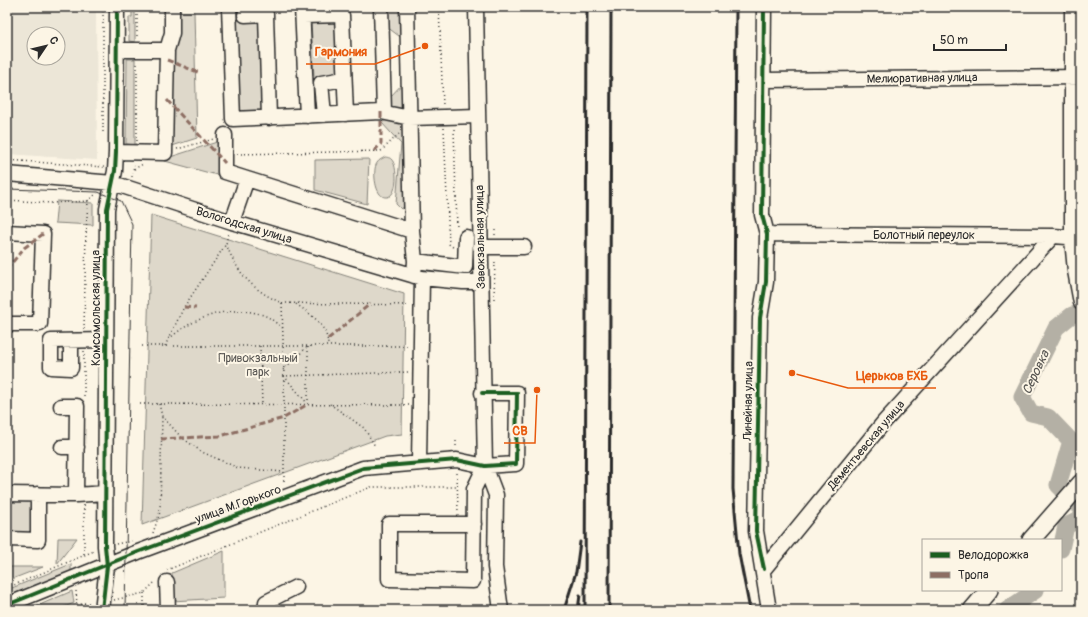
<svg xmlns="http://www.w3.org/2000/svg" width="1088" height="617" viewBox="0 0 1088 617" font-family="Pangolin,sans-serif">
  <rect width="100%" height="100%" fill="#fcf5e5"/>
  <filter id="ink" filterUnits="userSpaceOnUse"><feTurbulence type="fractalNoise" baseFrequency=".025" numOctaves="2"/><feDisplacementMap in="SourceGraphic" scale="8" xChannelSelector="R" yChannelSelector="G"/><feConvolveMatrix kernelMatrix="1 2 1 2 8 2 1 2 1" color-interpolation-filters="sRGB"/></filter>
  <g filter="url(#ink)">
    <path fill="#ece6d7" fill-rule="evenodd" d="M7 7H96L97 160 7 154ZM34 34H58V58H34Z"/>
    <path fill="#ded8ca" stroke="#84827a" d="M132 7H135V42L129 41V17H132Z
      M386 7H403V39L387 27Z
      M175 12H194L197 138 172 146 171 68 177 37Z
      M261 19 265 112H239L234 21Z
      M336 19 340 74 314 76 311 21Z
      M127 59H135V145L126 144Z
      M404 82 405 110 389 108 390 97Z
      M389 117 403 121 407 205 401 209 396 204 401 144 382 123Z
      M220 141 217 175 161 160Z
      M385 157C386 157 391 158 391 159 398 164 399 199 385 197 375 196 373 172 376 165 378 160 382 159 385 157Z
      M369 159 367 204 315 190V160Z
      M57 201 93 203V225L55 223Z
      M151 215 404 294 402 434 385 436 142 525Z
      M7 501H34L33 536 7 535Z
      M58 538H77L57 564 58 539Z
      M224 551V598L172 601V573Z
      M71 564V571L7 598V590Z
      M7 567H43L7 581Z
      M72 591 74 603 57 610H28Z"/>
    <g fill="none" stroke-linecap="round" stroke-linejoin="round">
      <path stroke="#b4b0a5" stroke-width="17" d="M1081 313 1072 315 1056 328 1022 397 1031 413 1048 417 1071 441 1058 485 1081 508
        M1061 549 1066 526 1081 519
        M1007 610 1036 590"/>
      <g stroke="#2b2b2b" stroke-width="17">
        <path id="minor" d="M229 7 233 119 381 112 410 118 478 116
          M302 7 307 116
          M381 7 384 112
          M407 7 412 231
          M476 7 485 466 496 495 495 567 501 610
          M764 7 762 215 767 234 766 282 760 318 756 531 769 610
          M1072 7V239L1075 271 1081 303
          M245 15 266 14 269 118
          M303 16 342 15 346 114
          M117 50H167
          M763 80 1081 77
          M324 115 321 83 344 79
          M225 135V172L247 179
          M116 152 165 153 167 50 172 33V7
          M7 174 113 183 232 222 422 278 463 282H481
          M232 222 247 179 412 231 415 261 414 276
          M7 232 43 234 40 324H7
          M767 234 1053 236 1081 238
          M480 247H524
          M415 261 465 267 466 237
          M71 342V368L51 367V341L106 340
          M61 406H77L76 495
          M62 447H77
          M419 462 422 278
          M7 494 76 495 105 493
          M474 524H389V579L473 581 474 489 485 466
          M7 539 38 540V494
          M764 569 884 422 1053 236
          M167 582 168 610
          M7 605 138 552 363 468 457 460 485 466 516 464 517 393H482
          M102 610 107 566 105 546 107 209 115 171 116 152 117 7
          M265 610 266 602 296 587"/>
      </g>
      <g stroke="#2b2b2b" stroke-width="20">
        <path id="major" d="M1031 540 1081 483
          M972 610 989 590"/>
      </g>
      <path stroke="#2b2b2b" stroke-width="1.5" stroke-dasharray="1 3" stroke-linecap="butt" d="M103 7V135
        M137 7V39
        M439 7 443 106
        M444 128 449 244 454 248
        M454 129 457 229
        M137 141V61
        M177 149 214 139
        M237 154 381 151 399 134
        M7 160 104 167
        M134 169 143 164
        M132 177 134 165
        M7 200 52 203 88 201
        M495 235V229
        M226 244C238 274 252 290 282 303L409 305
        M494 299 495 259
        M282 303 284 376 409 372
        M296 304C312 315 328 326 328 346
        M84 329 86 233 88 201 97 193
        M169 339C193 317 235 302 268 317 273 320 278 325 283 328
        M142 346H410
        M165 346 184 307 226 244 228 233
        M260 346 262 404
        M84 351V397
        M283 370 308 346
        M284 376V482
        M284 376 307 403
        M140 404 409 405
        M159 404 162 416 181 437 202 452 238 468 284 472
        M308 404V346
        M330 404 364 428 375 446
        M456 441V449
        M457 473 458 513
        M84 505V555
        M153 533 160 512 162 416
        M116 544 132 541
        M167 570 371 487H457
        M7 588 94 551
        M76 591 77 605
        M144 593V610
        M114 600 144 593 155 582
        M84 603H90
        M66 610 84 603 87 610"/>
      <use href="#minor" stroke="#fcf5e5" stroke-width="14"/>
      <use href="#major" stroke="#fcf5e5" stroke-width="17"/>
      <path stroke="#2b2b2b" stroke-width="1" d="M7 189 98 192 121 201 132 224 125 610"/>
      <path stroke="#2b2b2b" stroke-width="3" d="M736 7 733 489 739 554 750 610
        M564 610 576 572 580 542
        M578 610 580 595
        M585 610 587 7
        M609 610 611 7"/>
      <path stroke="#8d6e63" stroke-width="3" stroke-dasharray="6 3" stroke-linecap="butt" d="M167 60 200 73
        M167 100 225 163
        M374 151 381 144V112
        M7 269 24 248 43 234
        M184 307 196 308
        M328 339 370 304
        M161 439 220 436 284 418 308 404"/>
      <g stroke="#fcf5e5" stroke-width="6">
        <path id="cycleway" d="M764 7 762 215 767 234 766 282 760 318 756 531 764 569
          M7 605 138 552 363 468 457 460 485 466 516 464 517 393H482
          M102 610 107 566 105 546 107 209 115 171 116 152 117 7"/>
      </g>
      <use href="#cycleway" stroke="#1b5e20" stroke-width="4"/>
    </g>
  </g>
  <g text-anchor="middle" stroke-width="4" stroke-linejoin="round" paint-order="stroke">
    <g font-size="12" fill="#2b2b2b" stroke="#fcf5e5">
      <text transform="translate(922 78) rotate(-1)" y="4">Мелиоративная улица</text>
      <text transform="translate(244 225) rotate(17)" y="4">Вологодская улица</text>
      <text x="924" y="239">Болотный переулок</text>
      <text transform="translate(480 237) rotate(-91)" y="4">Завокзальная улица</text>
      <text transform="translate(96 308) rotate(-90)" y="4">Комсомольская улица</text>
      <text transform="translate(748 401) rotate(-89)" y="4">Линейная улица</text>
      <text transform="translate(866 445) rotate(-50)" y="4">Дементьевская улица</text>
      <text transform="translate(238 504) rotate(-20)" y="4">улица М.Горького</text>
    </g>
    <g font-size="12" fill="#585653" stroke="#fcf5e5">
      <text x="258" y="362">Привокзальный<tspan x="258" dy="14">парк</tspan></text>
    </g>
    <g font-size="13" font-style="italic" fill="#545350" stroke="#fcf5e5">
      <text transform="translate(1035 372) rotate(-65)" y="5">Серовка</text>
    </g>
  </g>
  <path fill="none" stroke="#e8590c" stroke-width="1.5" d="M425 46L375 64H306M792 373L848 388H936M537 390L535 443H504"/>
  <g fill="#e8590c" stroke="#fcf5e5" stroke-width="1.5">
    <circle cx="425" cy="46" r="4"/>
    <circle cx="792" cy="373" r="4"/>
    <circle cx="537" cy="390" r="4"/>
  </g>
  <g font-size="13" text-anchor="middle" font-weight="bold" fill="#e8590c" stroke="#fcf5e5" stroke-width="4" stroke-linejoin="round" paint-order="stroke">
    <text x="341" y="56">Гармония</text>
    <text x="892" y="380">Церьков ЕХБ</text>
    <text x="520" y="435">СВ</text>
  </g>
  <rect width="1088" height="617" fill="none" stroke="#fcf5e5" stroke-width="24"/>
  <rect x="12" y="12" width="1064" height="593" fill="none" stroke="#2b2b2b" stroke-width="1.5" filter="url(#ink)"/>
  <rect x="922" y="539" width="140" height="52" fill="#fcf5e5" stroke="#a8a49b"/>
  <rect x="930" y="552" width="20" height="6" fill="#1b5e20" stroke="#a8a49b"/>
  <text x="958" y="559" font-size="12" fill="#2b2b2b">Велодорожка</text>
  <rect x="930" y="572" width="20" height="6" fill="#8d6e63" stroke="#a8a49b"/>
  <text x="958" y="579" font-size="12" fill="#2b2b2b">Тропа</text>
  <g transform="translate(46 46) rotate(55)"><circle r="19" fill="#fcf5e5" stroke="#a8a49b"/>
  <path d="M0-3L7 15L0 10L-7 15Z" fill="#2b2b2b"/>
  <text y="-6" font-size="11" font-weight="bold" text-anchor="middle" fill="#2b2b2b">С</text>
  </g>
  <path d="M934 44v6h72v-6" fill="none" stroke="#2b2b2b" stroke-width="2"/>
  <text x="940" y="44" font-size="12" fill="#2b2b2b" stroke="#fcf5e5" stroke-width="3" paint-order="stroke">50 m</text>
</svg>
